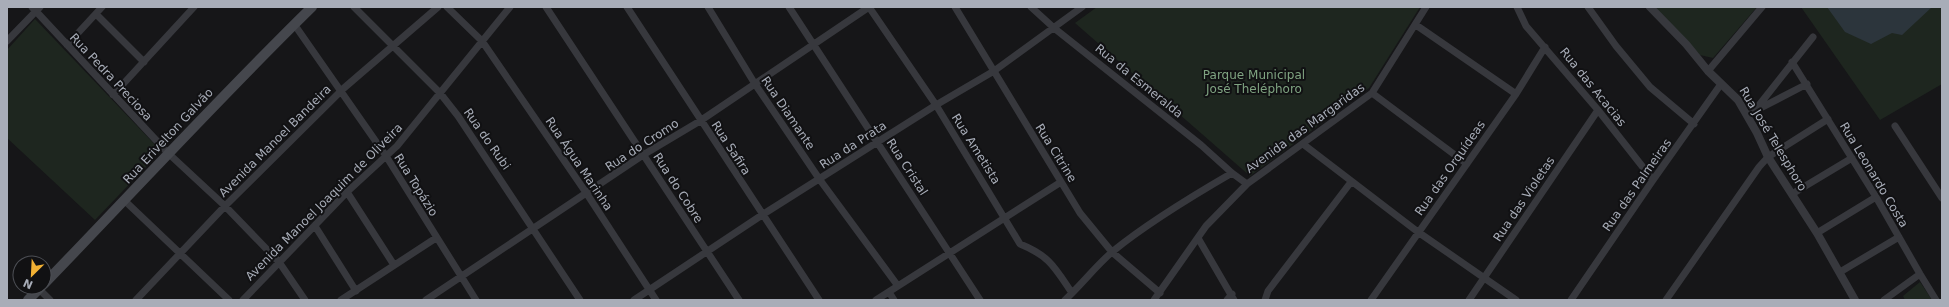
<svg xmlns="http://www.w3.org/2000/svg" width="1949" height="307" viewBox="0 0 1949 307" font-family="'DejaVu Sans',sans-serif">
  <rect width="100%" height="100%" fill="#161618"/>
  <path fill="#1e261f" d="M1097 7H1420L1369 88 1250 176 1075 23Z
    M1655 7H1757L1713 58 1700 55Z
    M1801 7H1942V84L1880 120Z
    M35 19 161 151 95 220 7 138V50Z
    M1920 282 1932 300H1905L1903 296Z"/>
  <path fill="#2c353c" d="M1827 7H1932L1902 35 1892 33 1871 44 1845 32Z"/>
  <g fill="none" stroke-linecap="round" stroke-linejoin="round">
    <path stroke="#37383d" stroke-width="7" d="M32 7 168 153 225 206 279 262 305 300
      M354 7 440 93 458 116 580 300
      M447 7 482 41 587 194 656 300
      M546 7 739 300
      M627 7 819 300
      M708 7 755 84 820 180 898 286
      M789 7 980 300
      M869 7 936 105 1020 244C1050 256 1055 268 1072 293
      M955 7 1080 213 1112 252 1160 293
      M1031 7 1054 28 1201 145 1232 173
      M1517 7 1526 26 1598 110 1653 180
      M1588 7 1616 46 1650 87 1694 124
      M96 14 144 62
      M294 24 386 156 476 300
      M1416 25 1516 94
      M7 41 40 7
      M67 45 102 7
      M1792 62 1876 197 1920 274 1936 300
      M1708 71 1762 7
      M1372 93 1467 164
      M113 95 194 7
      M1756 109 1813 37
      M1747 115 1807 84
      M1895 126 1942 198
      M1303 144 1418 232 1516 300
      M347 192 394 265
      M1792 194 1852 158
      M125 201 229 300
      M315 226 356 291
      M1817 233 1876 197
      M1198 238 1234 300
      M1840 272 1899 237
      M39 289 50 300
      M889 292 894 300
      M136 300 225 206 344 88 438 7
      M243 300 347 192 397 146 510 7
      M341 300 436 238
      M426 300 643 155 700 121 869 7
      M634 300 762 215 936 105 994 71 1082 7
      M876 300 1061 182
      M1065 300C1081 285 1095 267 1112 252 1146 224 1194 195 1232 173L1247 184
      M1154 300 1206 226 1247 184 1372 93 1426 7
      M1227 300 1232 294
      M1265 300 1268 291 1351 182
      M1371 300 1516 94 1545 47
      M1469 300 1598 110
      M1571 300 1653 180 1721 84
      M1666 300 1759 167 1768 157 1828 119
      M1884 300 1920 274"/>
    <path stroke="#37383d" stroke-width="8" d="M1650 7 1686 44 1708 71 1738 100 1757 133 1768 157 1817 233 1855 300"/>
    <path stroke="#45474d" stroke-width="10" d="M44 284C133 192 220 97 312 7
      M28 300 41 287"/>
  </g>
  <g text-anchor="middle" stroke-width="4" stroke-linejoin="round" paint-order="stroke">
    <g font-size="12" fill="#7fa381" stroke="#111113">
      <text x="1254" y="79">Parque Municipal<tspan x="1254" dy="14">José Theléphoro</tspan></text>
    </g>
    <g font-size="12" fill="#a8adb8" stroke="#111113">
      <text transform="translate(111 77) rotate(47)" y="4">Rua Pedra Preciosa</text>
      <text transform="translate(1139 81) rotate(39)" y="4">Rua da Esmeralda</text>
      <text transform="translate(1593 87) rotate(51)" y="4">Rua das Acacias</text>
      <text transform="translate(788 113) rotate(56)" y="4">Rua Diamante</text>
      <text transform="translate(1305 128) rotate(-36)" y="4">Avenida das Margaridas</text>
      <text transform="translate(168 136) rotate(-47)" y="4">Rua Erivelton Galvão</text>
      <text transform="translate(487 139) rotate(55)" y="4">Rua do Rubi</text>
      <text transform="translate(1773 139) rotate(59)" y="4">Rua José Telesphoro</text>
      <text transform="translate(275 141) rotate(-45)" y="4">Avenida Manoel Bandeira</text>
      <text transform="translate(642 145) rotate(-33)" y="4">Rua do Cromo</text>
      <text transform="translate(853 145) rotate(-33)" y="4">Rua da Prata</text>
      <text transform="translate(731 148) rotate(57)" y="4">Rua Safira</text>
      <text transform="translate(976 149) rotate(58)" y="4">Rua Ametista</text>
      <text transform="translate(1056 153) rotate(58)" y="4">Rua Citrine</text>
      <text transform="translate(579 164) rotate(56)" y="4">Rua Água Marinha</text>
      <text transform="translate(907 167) rotate(57)" y="4">Rua Cristal</text>
      <text transform="translate(1450 168) rotate(-55)" y="4">Rua das Orquídeas</text>
      <text transform="translate(1874 175) rotate(59)" y="4">Rua Leonardo Costa</text>
      <text transform="translate(416 185) rotate(58)" y="4">Rua Topázio</text>
      <text transform="translate(1637 185) rotate(-55)" y="4">Rua das Palmeiras</text>
      <text transform="translate(678 188) rotate(57)" y="4">Rua do Cobre</text>
      <text transform="translate(1524 199) rotate(-56)" y="4">Rua das Violetas</text>
      <text transform="translate(324 202) rotate(-45)" y="4">Avenida Manoel Joaquim de Oliveira</text>
    </g>
  </g>
  <rect width="1949" height="307" fill="none" stroke="#a8adb8" stroke-width="16"/>
  <g transform="translate(32 275) rotate(204)"><circle r="19" fill="#111113" stroke="#4d4f55"/>
  <path d="M0-3L7 15L0 10L-7 15Z" fill="#f2b134"/>
  <text y="-6" font-size="11" font-weight="bold" text-anchor="middle" fill="#a8adb8">N</text>
  </g>
</svg>
